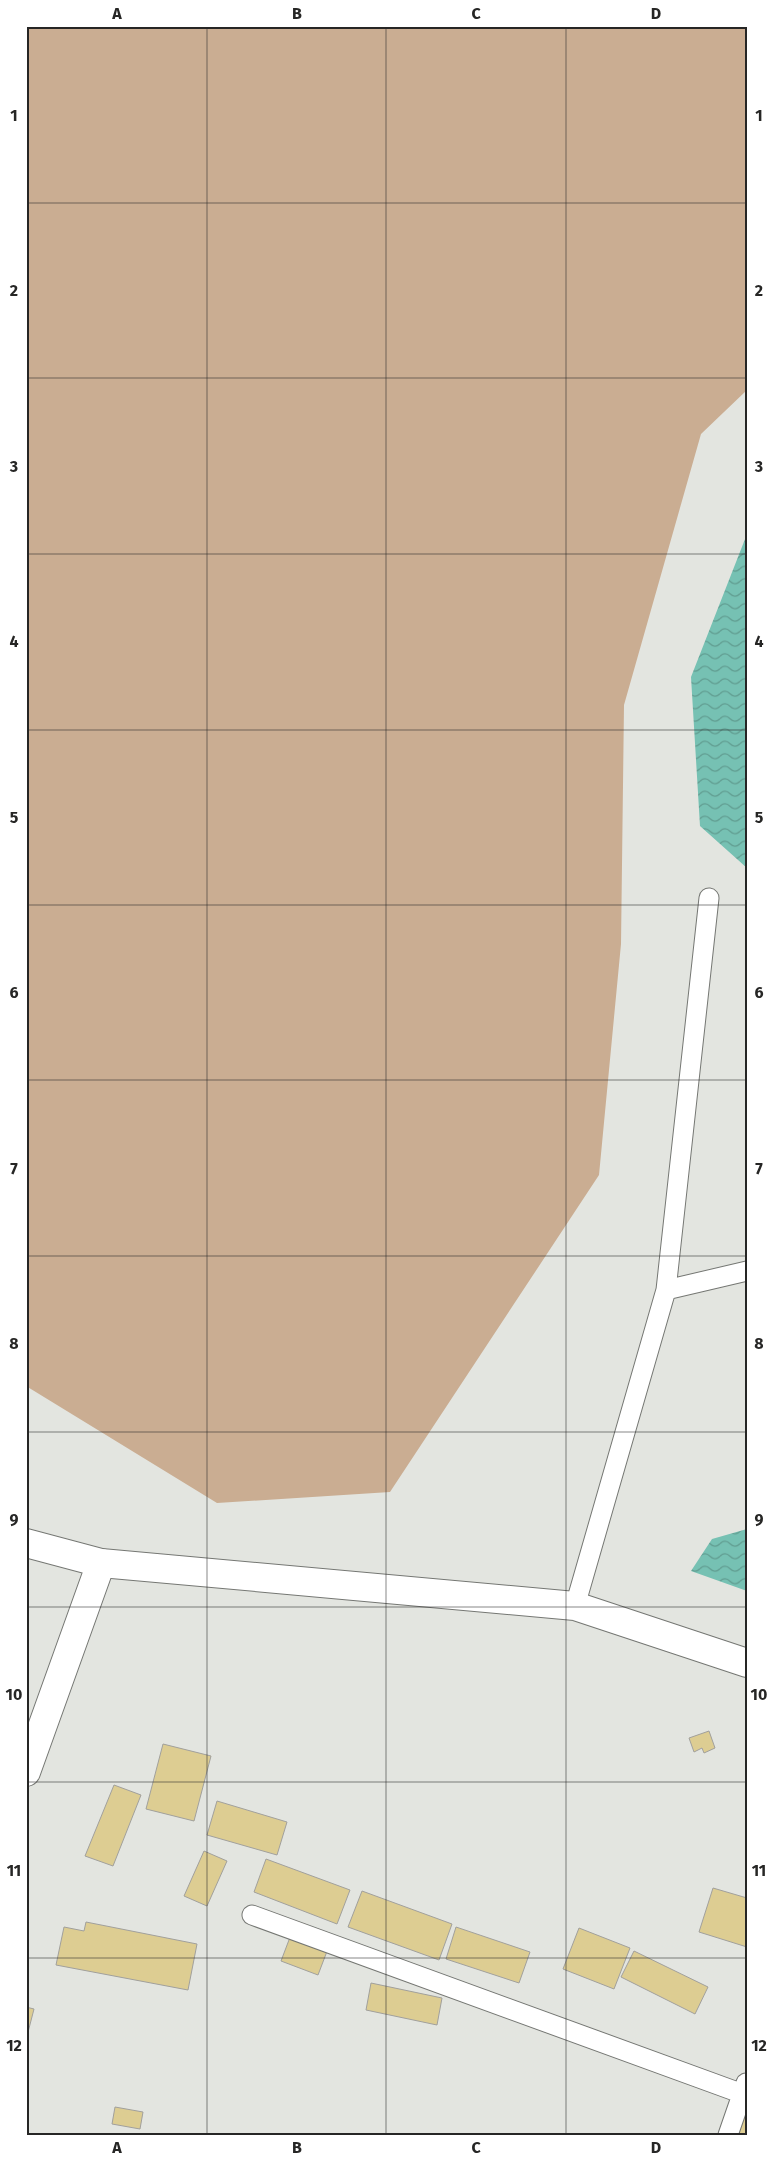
<svg xmlns="http://www.w3.org/2000/svg" width="773" height="2161" viewBox="0 0 773 2161" font-family="'Fira Sans',sans-serif">
  <defs>
    <pattern id="water-waves" width="16" height="10" patternUnits="userSpaceOnUse" patternTransform="scale(1.25)"><rect width="16" height="10" fill="#76c1b3"/><path d="M0 5q4-4 8 0t8 0" fill="none" stroke="#619d91"/></pattern>
  </defs>
  <rect width="100%" height="100%" fill="#e3e5e0"/>
  <path fill="#caad92" d="M26 26H747V390L701 434 624 705 621 944 599 1175 390 1492 217 1503 26 1386Z"/>
  <path fill="url(#water-waves)" d="M747 534V868L700 826 691 677Z
    M747 1529V1591L691 1571 712 1539Z"/>
  <path fill="#ddcd92" stroke="#a1a09c" d="M709 1731 715 1748 704 1753 702 1748 694 1752 689 1738Z
    M163 1744 211 1756 194 1821 146 1809Z
    M114 1785 141 1795 113 1866 85 1856Z
    M217 1801 287 1822 277 1855 207 1835Z
    M204 1851 227 1861 207 1906 184 1896Z
    M266 1859 350 1890 337 1924 254 1892Z
    M713 1888 747 1898V1947L699 1932Z
    M362 1891 452 1924 439 1960 348 1927Z
    M86 1922 197 1944 188 1990 56 1965 64 1927 84 1931Z
    M456 1927 530 1952 519 1983 446 1959Z
    M579 1928 630 1948 614 1989 563 1969Z
    M292 1932 329 1946 318 1975 281 1961Z
    M634 1951 708 1987 695 2014 621 1977Z
    M371 1983 442 1998 437 2025 366 2010Z
    M26 2007 34 2009 26 2040Z
    M115 2107 143 2112 140 2129 112 2124Z
    M738 2109 747 2111V2135H731Z"/>
  <g fill="none" stroke-linecap="round" stroke-linejoin="round">
    <g stroke="#757773" stroke-width="21">
      <path id="lane" d="M666 1290 747 1271
        M575 1606 666 1290 709 898
        M252 1915 743 2094
        M728 2135 746 2083"/>
    </g>
    <g stroke="#757773" stroke-width="30">
      <path id="street" d="M26 1772 101 1563"/>
    </g>
    <g stroke="#757773" stroke-width="30">
      <path id="secondary" d="M26 1543 101 1563 575 1606 747 1663"/>
    </g>
    <use href="#lane" stroke="#fff" stroke-width="19"/>
    <use href="#street" stroke="#fff" stroke-width="28"/>
    <use href="#secondary" stroke="#fff" stroke-width="28"/>
  </g>
  <path fill="none" stroke="#262625" stroke-width="1" stroke-opacity="0.55" d="M207 26V2135M386 26V2135M566 26V2135M26 203H747M26 378H747M26 554H747M26 730H747M26 905H747M26 1080H747M26 1256H747M26 1432H747M26 1607H747M26 1782H747M26 1958H747"/>
  <rect width="773" height="2161" fill="none" stroke="#ffffff" stroke-width="55"/>
  <rect x="28" y="28" width="718" height="2106" fill="none" stroke="#262625" stroke-width="2"/>
  <g font-size="16" text-anchor="middle" font-weight="bold" fill="#262625">
    <text x="117" y="19">A</text>
    <text x="297" y="19">B</text>
    <text x="476" y="19">C</text>
    <text x="656" y="19">D</text>
    <text x="14" y="121">1</text>
    <text x="759" y="121">1</text>
    <text x="14" y="296">2</text>
    <text x="759" y="296">2</text>
    <text x="14" y="472">3</text>
    <text x="759" y="472">3</text>
    <text x="14" y="647">4</text>
    <text x="759" y="647">4</text>
    <text x="14" y="823">5</text>
    <text x="759" y="823">5</text>
    <text x="14" y="998">6</text>
    <text x="759" y="998">6</text>
    <text x="14" y="1174">7</text>
    <text x="759" y="1174">7</text>
    <text x="14" y="1349">8</text>
    <text x="759" y="1349">8</text>
    <text x="14" y="1525">9</text>
    <text x="759" y="1525">9</text>
    <text x="14" y="1700">10</text>
    <text x="759" y="1700">10</text>
    <text x="14" y="1876">11</text>
    <text x="759" y="1876">11</text>
    <text x="14" y="2051">12</text>
    <text x="759" y="2051">12</text>
    <text x="117" y="2153">A</text>
    <text x="297" y="2153">B</text>
    <text x="476" y="2153">C</text>
    <text x="656" y="2153">D</text>
  </g>
</svg>
